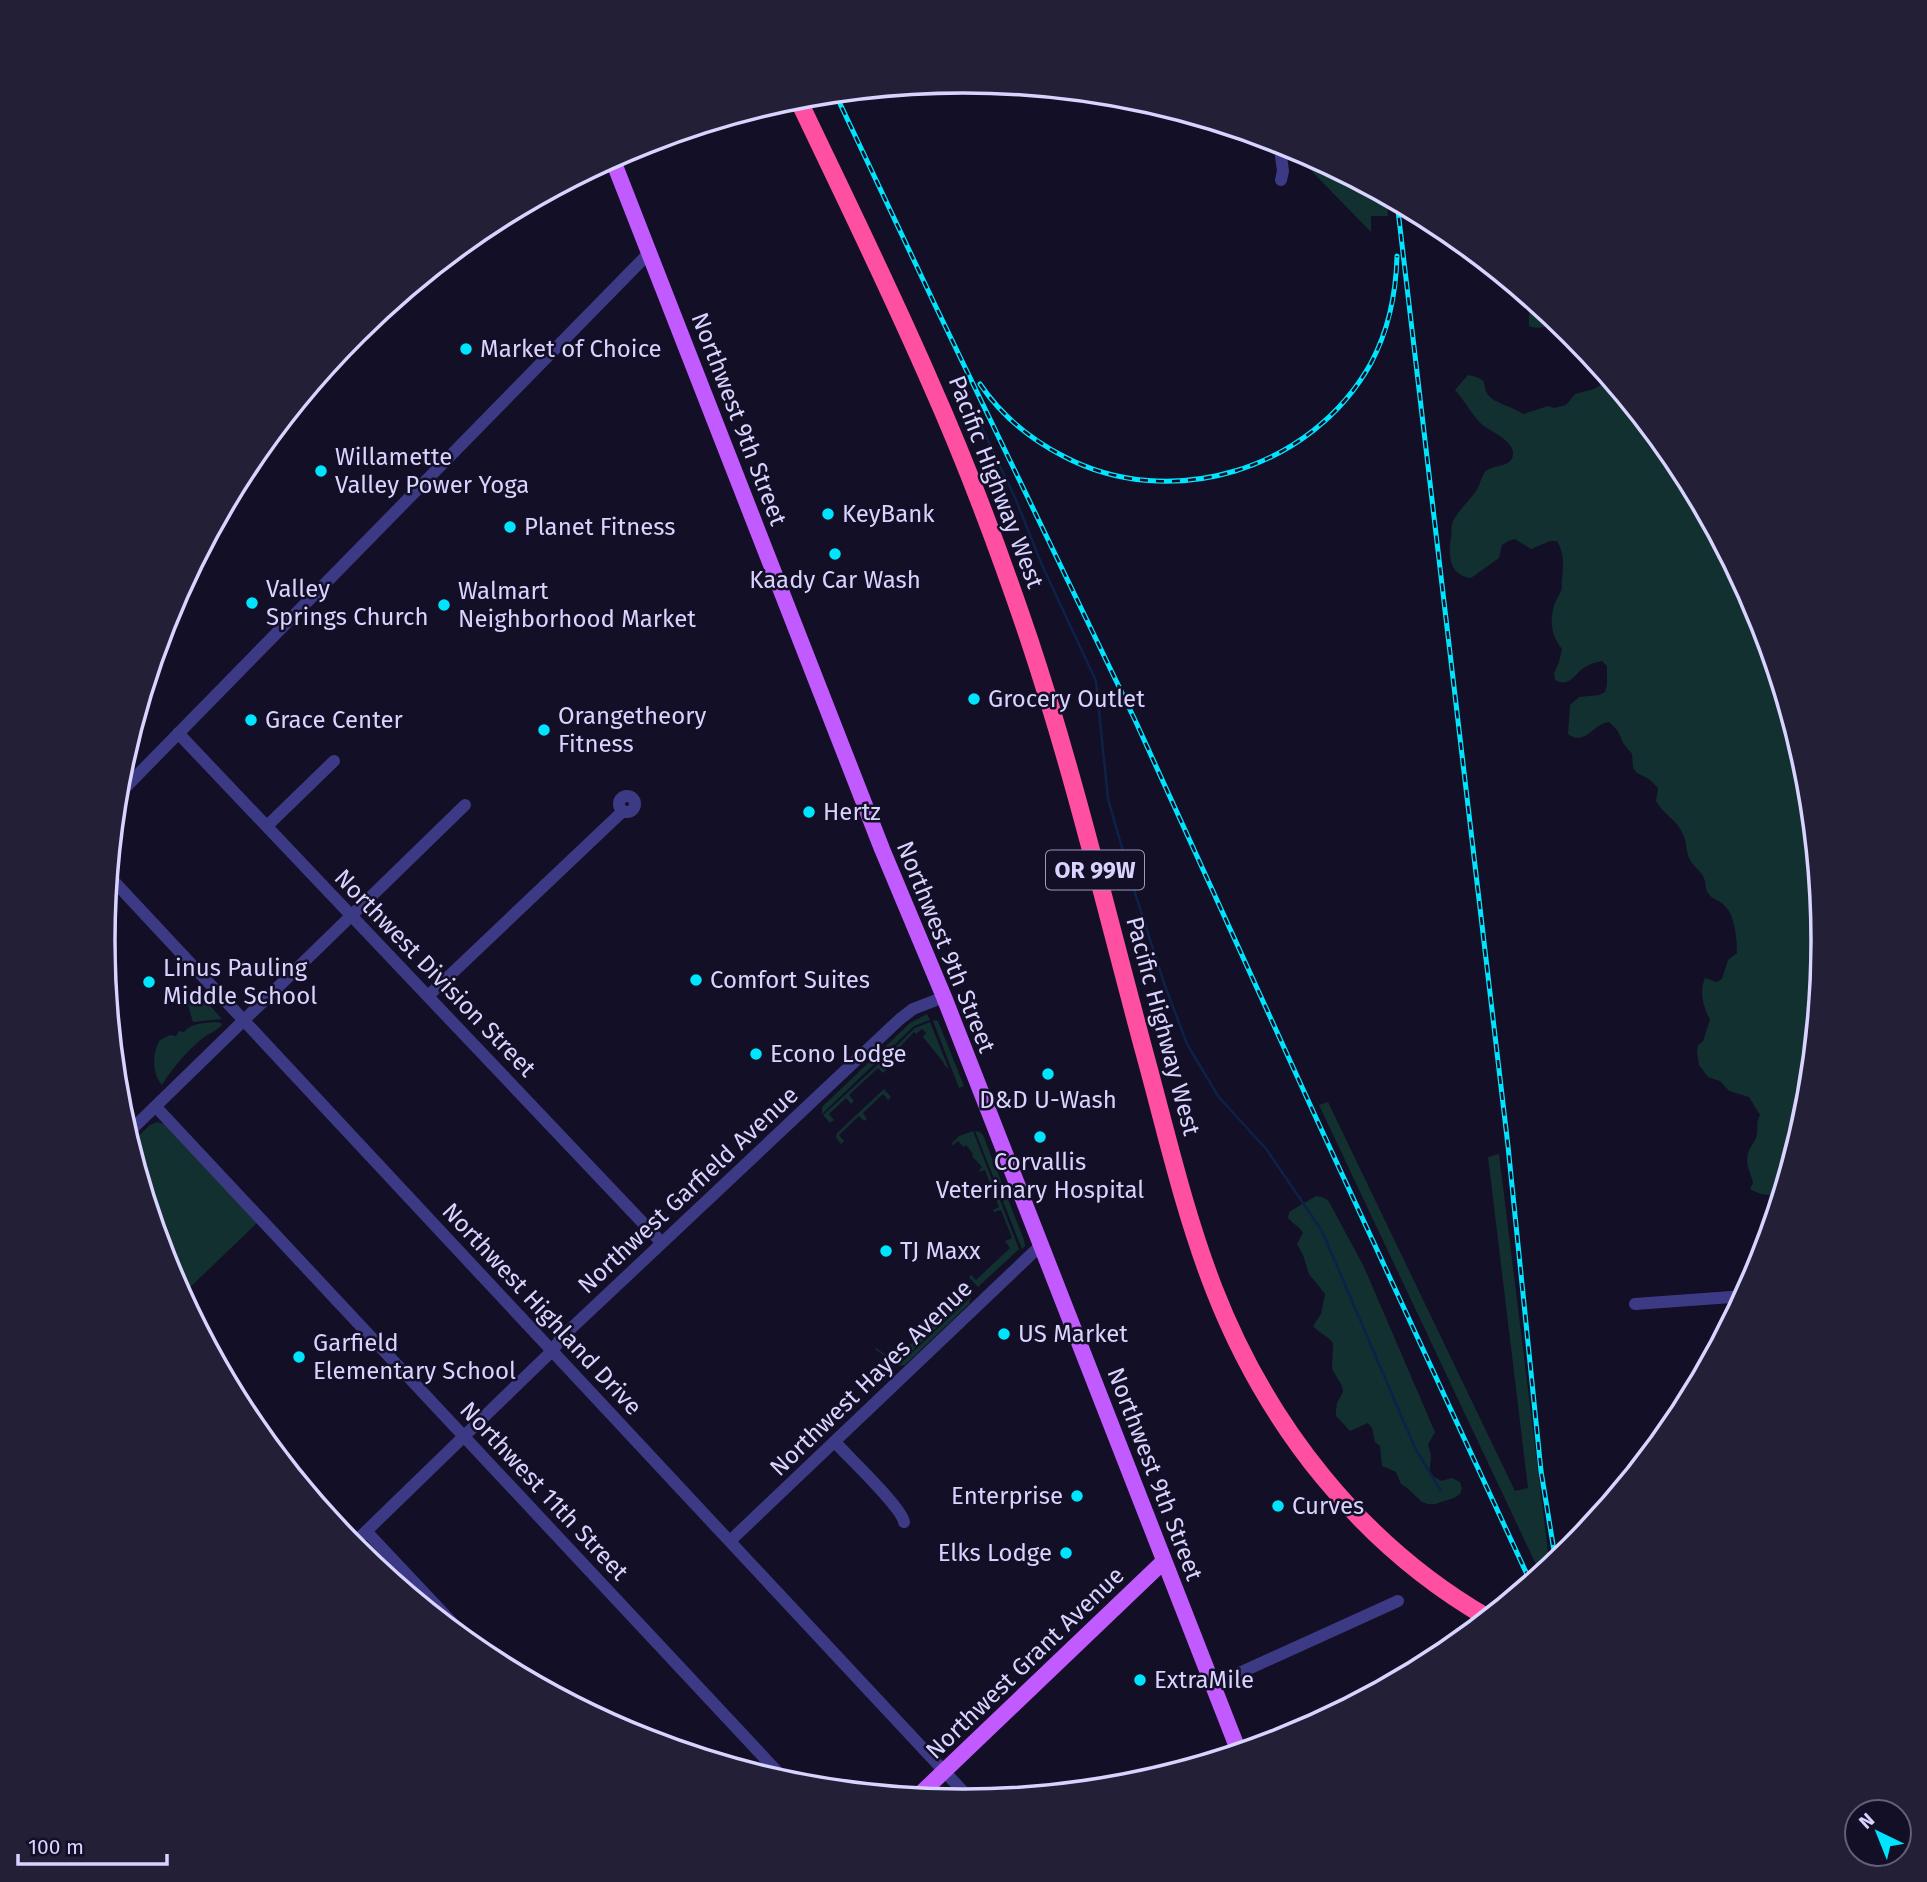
<svg xmlns="http://www.w3.org/2000/svg" width="1927" height="1882" viewBox="0 0 1927 1882" font-family="'Fira Sans',sans-serif">
  <rect width="100%" height="100%" fill="#130f26"/>
  <path fill="#12302f" d="M1289 145 1386 196 1388 216H1371V232L1289 148Z
    M1519 289 1560 322 1555 328C1546 325 1538 330 1529 326V313Z
    M1606 374 1679 463 1759 612 1808 774 1824 941 1807 1109 1782 1193C1771 1197 1760 1195 1750 1189L1753 1183C1751 1173 1745 1165 1748 1154 1749 1148 1754 1143 1756 1138 1759 1129 1755 1123 1760 1115L1749 1097 1729 1091 1720 1081 1708 1077 1699 1065 1697 1052 1698 1045 1703 1041 1710 1020C1703 1005 1699 993 1705 978L1717 982 1722 979 1728 960 1737 953C1737 939 1735 916 1725 906 1720 900 1712 900 1708 893 1705 888 1706 883 1704 878 1701 871 1694 867 1690 860 1686 853 1687 842 1683 834 1677 820 1663 814 1656 801L1658 788 1649 779 1637 773 1633 768 1632 754 1623 743 1618 731 1609 722C1594 723 1585 747 1568 734L1570 705 1579 697 1599 695 1605 692 1607 685V666L1602 661C1596 662 1590 664 1585 667 1574 674 1570 688 1555 680L1554 674 1559 662 1562 649C1552 636 1549 623 1554 606 1555 601 1559 596 1561 591 1563 583 1561 588 1562 580 1563 565 1565 555 1557 541H1550L1531 549 1515 539 1508 541 1502 545 1499 558 1471 578C1449 576 1448 554 1451 537 1452 532 1451 525 1453 521 1459 510 1469 501 1476 491 1480 485 1481 477 1485 472 1493 463 1514 469 1513 452 1512 441 1493 432 1485 427 1476 421 1464 400 1455 390L1468 375C1494 380 1478 386 1491 398 1497 403 1515 408 1523 414L1548 406 1554 408 1566 405 1575 394 1594 389 1605 382Z
    M665 520 669 530 664 536 658 530 651 536 645 531 651 525Z
    M193 990H196L222 1019 193 1022 188 1005 184 998Z
    M927 1014 930 1020 914 1026 822 1114V1107L910 1023Z
    M935 1020 938 1021 964 1086 959 1088 933 1021Z
    M215 1022 221 1023 222 1025C216 1031 210 1033 203 1038 187 1051 173 1067 162 1085 152 1075 152 1052 160 1040L170 1035 176 1036 179 1031 184 1032C191 1023 204 1023 215 1022Z
    M930 1022 949 1069 943 1064 944 1063 923 1037 926 1033 922 1029 916 1034 914 1032 889 1059 886 1056 915 1028Z
    M882 1061 889 1068 883 1073 878 1068 849 1095 854 1101 851 1104 846 1098 829 1114 834 1120 830 1123 823 1115Z
    M884 1089 891 1097 888 1100 883 1094 863 1113 867 1119 864 1121 859 1116 839 1135 844 1141 841 1144 836 1138 837 1133Z
    M1328 1102 1515 1491 1528 1488 1488 1157 1499 1154 1550 1568 1541 1575 1319 1105Z
    M157 1122 164 1124 257 1223 182 1295 168 1270 130 1144 150 1125Z
    M973 1131 1019 1249 978 1287 969 1277 971 1275 976 1280 1010 1248 1005 1241 1012 1238 1001 1210 994 1212 993 1210 999 1207 985 1170 978 1172 982 1167 972 1156 973 1154 966 1145 964 1147 958 1141 953 1145 951 1144 959 1136Z
    M975 1131 980 1132 983 1135 1024 1240 1025 1246 1022 1249Z
    M1316 1196 1322 1197 1328 1200 1364 1267 1435 1432 1428 1445C1434 1460 1429 1461 1430 1474L1441 1481 1452 1478 1460 1482 1462 1488 1460 1494 1454 1498 1435 1504H1428L1422 1502 1407 1488 1401 1484 1396 1472 1382 1466 1380 1446 1375 1442 1372 1428 1368 1423 1350 1431 1336 1416V1410L1337 1403 1343 1392 1342 1386 1332 1369 1333 1343C1328 1336 1319 1333 1313 1326L1321 1314 1325 1294 1309 1274 1303 1255 1297 1244 1303 1233C1299 1226 1293 1224 1288 1218L1289 1212Z
    M971 1297 969 1304 905 1365 898 1366Z
    M957 1302 961 1305 897 1365 875 1349 876 1348 890 1358 894 1359Z"/>
  <g fill="none" stroke-linecap="round" stroke-linejoin="round">
    <path stroke="#0c2248" stroke-width="2.5" d="M968 398 1016 500 1042 565 1096 681 1108 799 1135 893 1164 983 1187 1044 1218 1096 1267 1150 1322 1231 1415 1448 1441 1491"/>
    <path stroke="#3d3a85" stroke-width="12" d="M1279 142 1283 171 1281 180
      M178 733 662 1243
      M619 804a8 8 0 1 1 16 0a8 8 0 1 1-16 0Z
      M117 796 649 253
      M267 826 334 761
      M109 876 972 1801
      M428 996 623 811
      M156 1107 787 1782
      M127 1134 465 805
      M1635 1304 1745 1296
      M835 1442C848 1457 901 1506 904 1522
      M366 1531 478 1650
      M730 1541 1040 1246
      M352 1545 553 1350 562 1337 900 1019 913 1009 944 997
      M1213 1685 1398 1601"/>
    <path stroke="#c25bff" stroke-width="16" d="M612 158 882 849 944 997 1239 1752
      M917 1797 1164 1561"/>
    <path stroke="#ff4fa3" stroke-width="18" d="M797 97C842 192 889 287 931 384 968 467 1000 553 1029 639 1074 774 1107 914 1144 1051 1166 1131 1184 1212 1214 1289 1267 1425 1361 1545 1488 1618"/>
    <g stroke="#00e5ff" stroke-width="5">
      <path id="rail" d="M835 93 935 305 1135 720 1317 1120 1531 1583
        M1397 202 1508 1146 1541 1471 1556 1563
        M980 384C1001 415 1030 439 1063 456 1170 513 1312 470 1371 363 1389 329 1396 295 1397 256"/>
    </g>
    <use href="#rail" stroke="#130f26" stroke-width="2.5" stroke-dasharray="8" stroke-linecap="butt"/>
  </g>
  <g fill="#00e5ff" stroke="#130f26" stroke-width="2.5">
    <circle cx="466" cy="349" r="7"/>
    <circle cx="321" cy="471" r="7"/>
    <circle cx="828" cy="514" r="7"/>
    <circle cx="510" cy="527" r="7"/>
    <circle cx="835" cy="554" r="7"/>
    <circle cx="252" cy="603" r="7"/>
    <circle cx="444" cy="605" r="7"/>
    <circle cx="974" cy="699" r="7"/>
    <circle cx="251" cy="720" r="7"/>
    <circle cx="544" cy="730" r="7"/>
    <circle cx="809" cy="812" r="7"/>
    <circle cx="696" cy="980" r="7"/>
    <circle cx="149" cy="982" r="7"/>
    <circle cx="756" cy="1054" r="7"/>
    <circle cx="1048" cy="1074" r="7"/>
    <circle cx="1040" cy="1137" r="7"/>
    <circle cx="886" cy="1251" r="7"/>
    <circle cx="1004" cy="1334" r="7"/>
    <circle cx="299" cy="1357" r="7"/>
    <circle cx="1077" cy="1496" r="7"/>
    <circle cx="1278" cy="1506" r="7"/>
    <circle cx="1066" cy="1553" r="7"/>
    <circle cx="1140" cy="1680" r="7"/>
  </g>
  <g text-anchor="middle" stroke-width="5" stroke-linejoin="round" paint-order="stroke">
    <rect fill="#130f26" stroke="#9e99be" stroke-width="2" x="1046" y="850.5" width="98" height="39" rx="5"/>
    <g font-size="23" font-weight="bold" fill="#d9d4ff">
      <text x="1095" y="878">OR 99W</text>
    </g>
    <g font-size="24" fill="#d9d4ff" stroke="#130f26" text-anchor="start">
      <text x="480" y="357">Market of Choice</text>
      <text x="335" y="465">Willamette<tspan x="335" dy="28">Valley Power Yoga</tspan></text>
      <text x="842" y="522">KeyBank</text>
      <text x="524" y="535">Planet Fitness</text>
      <text x="835" y="588" text-anchor="middle">Kaady Car Wash</text>
      <text x="266" y="597">Valley<tspan x="266" dy="28">Springs Church</tspan></text>
      <text x="458" y="599">Walmart<tspan x="458" dy="28">Neighborhood Market</tspan></text>
      <text x="988" y="707">Grocery Outlet</text>
      <text x="558" y="724">Orangetheory<tspan x="558" dy="28">Fitness</tspan></text>
      <text x="265" y="728">Grace Center</text>
      <text x="823" y="820">Hertz</text>
      <text x="163" y="976">Linus Pauling<tspan x="163" dy="28">Middle School</tspan></text>
      <text x="710" y="988">Comfort Suites</text>
      <text x="770" y="1062">Econo Lodge</text>
      <text x="1048" y="1108" text-anchor="middle">D&amp;D U-Wash</text>
      <text x="1040" y="1170" text-anchor="middle">Corvallis<tspan x="1040" dy="28">Veterinary Hospital</tspan></text>
      <text x="900" y="1259">TJ Maxx</text>
      <text x="1018" y="1342">US Market</text>
      <text x="313" y="1351">Garfield<tspan x="313" dy="28">Elementary School</tspan></text>
      <text x="1063" y="1504" text-anchor="end">Enterprise</text>
      <text x="1292" y="1514">Curves</text>
      <text x="1052" y="1561" text-anchor="end">Elks Lodge</text>
      <text x="1154" y="1688">ExtraMile</text>
    </g>
    <g font-size="24" fill="#d9d4ff" stroke="#130f26">
      <text transform="translate(739 419) rotate(69)" y="8">Northwest 9th Street</text>
      <text transform="translate(996 482) rotate(69)" y="8">Pacific Highway West</text>
      <text transform="translate(946 947) rotate(68)" y="8">Northwest 9th Street</text>
      <text transform="translate(435 973) rotate(46)" y="8">Northwest Division Street</text>
      <text transform="translate(1163 1026) rotate(75)" y="8">Pacific Highway West</text>
      <text transform="translate(688 1190) rotate(-43)" y="8">Northwest Garfield Avenue</text>
      <text transform="translate(542 1309) rotate(47)" y="8">Northwest Highland Drive</text>
      <text transform="translate(871 1378) rotate(-44)" y="8">Northwest Hayes Avenue</text>
      <text transform="translate(1155 1474) rotate(69)" y="8">Northwest 9th Street</text>
      <text transform="translate(544 1491) rotate(47)" y="8">Northwest 11th Street</text>
      <text transform="translate(1025 1663) rotate(-44)" y="8">Northwest Grant Avenue</text>
    </g>
  </g>
  <path d="M0 0H1927V1882H0ZM115 941a848 848 0 1 1 1696 0a848 848 0 1 1-1696 0Z" fill="#231f37" fill-rule="evenodd"/>
  <path fill="none" stroke="#d9d4ff" stroke-width="3.5" d="M115 941a848 848 0 1 1 1696 0a848 848 0 1 1-1696 0Z"/>
  <g transform="translate(1878 1833) rotate(317)"><circle r="33" fill="#130f26" stroke="#625e7d" stroke-width="2"/>
  <path d="M0-5L12 26L0 18L-12 26Z" fill="#00e5ff"/>
  <text y="-10" font-size="19" font-weight="bold" text-anchor="middle" fill="#d9d4ff">N</text>
  </g>
  <path d="M18 1854v10h149v-10" fill="none" stroke="#d9d4ff" stroke-width="3.5"/>
  <text x="28" y="1854" font-size="21" fill="#d9d4ff" stroke="#130f26" stroke-width="5" paint-order="stroke">100 m</text>
</svg>
